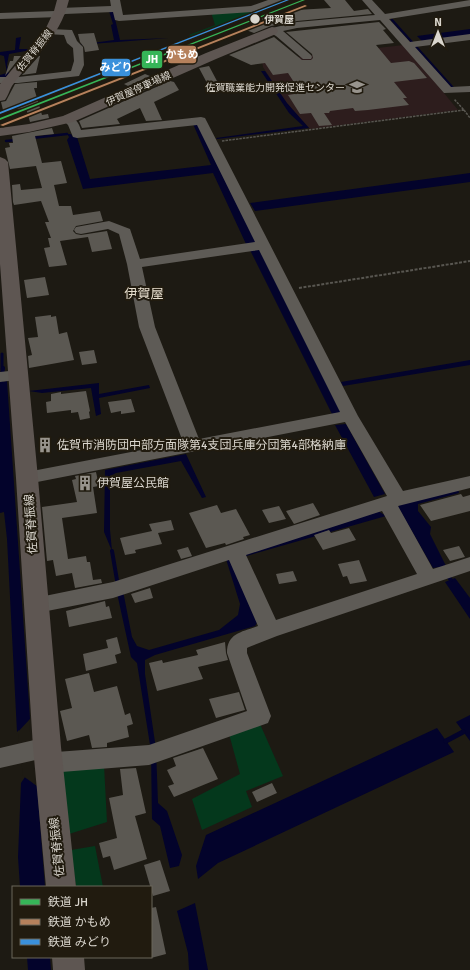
<svg xmlns="http://www.w3.org/2000/svg" width="470" height="970" viewBox="0 0 470 970" font-family="Signika,'Noto Sans JP',sans-serif">
  <rect width="100%" height="100%" fill="#1d1a13"/>
  <path fill="#2d1d1d" d="M404 45 458 110 310 129 286 103 263 67 262 61Z"/>
  <path fill="#04381c" d="M256 9 259 11 192 37 189 35 215 25 211 12Z
    M260 724 283 776 246 791 252 807 202 830 192 799 240 774 229 734Z
    M104 765 107 822 69 834 62 769Z
    M95 846 103 887H76L71 850Z"/>
  <path fill="#03032b" d="M113 10 120 40 169 38 78 45 114 40 111 25 113 24 109 11Z
    M470 29V35L422 41 417 36Z
    M21 37 19 49H32L31 50 9 54 7 65 9 75 4 78H0V75L7 73 4 56 0 55V52L15 50 16 38Z
    M261 71H265L287 103 309 128 217 139 216 138 303 126 289 113Z
    M199 123 257 242 246 244 213 173 83 189 67 140 69 137 67 134H71L73 137H77L90 179 211 165 193 124Z
    M470 173V182L255 211 250 203Z
    M261 248 343 412 332 414 250 250Z
    M470 360V365L343 386 341 382Z
    M7 381 30 719 27 723 33 783 37 786 45 887H20L18 857 21 783 25 777 19 730 17 732 7 539 4 512 0 513V382Z
    M99 383V394L149 385 150 388 99 398 101 414 96 416 91 388 42 393 29 391Z
    M346 424 385 494 374 497 335 425Z
    M186 454 206 497 202 498 181 461 116 473 110 476V530L112 551 104 532 105 470Z
    M458 489 459 493 418 504V511L431 527 430 534 446 566 433 568 398 507 400 504Z
    M378 511 386 516 243 557 242 552Z
    M230 557 258 621 255 626 155 655 145 660V674L156 749 158 803 167 811 182 855 179 866 170 868 160 826 152 819 151 751 137 663 131 657 117 593 123 591 132 637 137 646 149 650 219 630 238 615 240 604 226 559Z
    M455 578 470 598V619L445 582Z
    M470 715V741L456 722Z
    M437 728 454 752 218 863 198 879 196 866 206 835Z
    M195 903 208 970H189L188 953 177 911Z
    M27 957H50L51 970H28Z"/>
  <path fill="#1d1a13" d="M30 719 29 723 35 782 37 786 23 776 18 734H16Z"/>
  <g fill="none" stroke-linecap="round" stroke-linejoin="round">
    <path stroke="#03032b" stroke-width="2.5" d="M392 20 454 89
      M32 138 67 134
      M6 141 17 140"/>
    <path stroke="#03032b" stroke-width="3" d="M2 354V369"/>
    <path stroke="#03032b" stroke-width="4" d="M1 382 3 368
      M112 551 118 586
      M440 566 451 580"/>
    <path stroke="#03032b" stroke-width="5" d="M446 741 463 732"/>
  </g>
  <path fill="#5b5852" d="M324 0H345L354 11 368 9 372 14 297 21 271 26 254 33 246 30 296 10 331 8Z
    M379 22 386 29 383 30 394 43 376 45 391 63 409 61 414 63 427 78 394 82 407 98H403L409 105 368 110 355 111 353 108 330 111 329 113H324L332 125 319 126 311 113 300 114 288 95 301 93 288 73 273 75 265 63 251 65 229 55 274 37 302 60H311L313 58 312 54 286 32Z
    M94 33 99 50 85 52 84 47 80 42 78 34Z
    M14 56H21L5 76 10 61H13Z
    M39 56H40L36 73 22 75Z
    M209 66 217 81 207 83 199 68Z
    M145 74 150 76 128 86 124 84Z
    M170 81 174 82 179 90 154 102 162 120 146 121 140 108 117 119 120 124 82 128 79 121Z
    M37 82V88H34L42 115 48 114 49 118 30 122 26 108 3 110 1 102 6 101 15 84Z
    M52 128 54 134 35 136 42 163 61 161 67 183 54 185 59 206H71L73 215 100 211 103 221 76 226 73 231 76 234 81 235 107 231 112 249 92 252 88 237 60 241 67 265 49 267 44 248 50 247 48 238H51L45 222H49L41 201 14 205 13 202 12 185 20 184 21 190 42 188 36 166 10 169 5 148 10 147 9 143H13L12 136Z
    M45 277 49 295 27 298 24 280Z
    M51 315V317L56 316 59 334 67 332 74 360 29 368 28 356 32 355 28 338 38 337 35 317Z
    M94 350 97 363 82 365 79 352Z
    M86 391 90 411 89 412 90 418 80 420 78 412 71 413V410L47 413 46 402 51 401V394L61 392V394Z
    M131 399 135 412 121 414V411L111 413 108 402Z
    M96 472 99 486 93 487 97 513 62 518 68 559 86 556 87 562H90L93 580 101 579 102 583 75 588 72 573 56 576 53 560 47 561 42 507 77 502 72 480 76 479 75 476Z
    M461 494 463 497 470 495V511L431 521 420 505Z
    M313 503 320 515 294 524 286 511Z
    M217 505 221 513 236 509 250 535 243 537 244 539 226 545 225 543 206 548 189 513Z
    M279 506 286 519 269 523 262 510Z
    M171 520 174 530 158 533 162 544 135 550 136 553 125 555 120 538 152 531 149 524Z
    M349 528 356 540 323 550 314 535 329 530 331 533Z
    M459 546 465 557 450 561 443 550Z
    M188 547 192 556 181 559 177 550Z
    M359 560 367 581 350 584 347 576 343 577 338 564Z
    M293 571 297 581 279 584 276 574Z
    M150 588 153 598 135 603 131 594Z
    M105 601 106 607 109 606 112 618 69 627 66 611Z
    M117 637 121 653 115 655 117 663 86 671 83 654 108 648 106 640Z
    M225 642 226 653 228 660 198 667 203 679 157 691 149 663 162 660 163 663 198 655 196 650Z
    M89 673 94 692 117 686 125 715 130 713 133 724 127 726 129 737 107 743V747L92 748 89 735 67 741 60 711 72 708 65 679Z
    M239 692 245 710 216 718 209 699Z
    M203 748 218 779 174 797 168 786 174 784 167 770 176 766 173 758Z
    M136 768 146 813 135 816 147 859 114 870 110 856 103 858 99 843 117 838 109 798 123 795 120 769Z
    M272 783 277 793 257 802 252 792Z
    M160 860 170 891 153 896 144 865Z
    M156 907 166 954 151 958V908Z"/>
  <g fill="none" stroke-linecap="round" stroke-linejoin="round">
    <path stroke="#585650" stroke-width="1.5" stroke-dasharray="2.5 1" stroke-linecap="butt" d="M262 19 270 15 267 14
      M464 110 470 118
      M222 141 464 110 454 99"/>
    <path stroke="#585650" stroke-width="2" stroke-dasharray="3 1.5" stroke-linecap="butt" d="M299 288 470 261"/>
    <path fill="#5e5b56" fill-rule="evenodd" d="M110 0H120L123 15 251 6 268 0H283L281 2 252 12 119 21 115 20 113 12 65 14 60 17 0 19V13L55 11 60 8 111 6Z
      M362 0H372L385 14 470 0V6L389 19 410 42 470 34V40L415 47 451 87 470 86V92L444 93 380 20 297 28 283 31 311 55 312 57 311 59H303L276 36 267 31 268 29 297 22 375 15Z
      M51 29 72 30 77 41 83 47 84 65 79 76 18 83H0V77H18L71 71 74 61 73 48 67 43 64 35 47 34 46 32Z
      M68 115C75 117 79 123 81 130L201 117 205 118 358 416 403 491 470 476V488L398 506 433 569 470 557V571L277 636 249 647 247 648V653L271 716 268 723 149 765 49 773 41 770 38 763 40 759 0 768V748L47 737 55 740 58 747 56 752 149 745 247 711 227 653C227 633 242 632 258 626L229 560 113 598 37 613 30 611 27 605 30 599 113 582 387 496 345 422 27 484 21 482 18 478 21 474 27 472 183 442 139 327 127 264 119 234 108 229 81 234 76 233 74 230 76 227 109 221 130 229 140 259 255 242 197 125 77 138 73 137 68 125 62 119 64 116ZM259 250 340 412 199 439 155 327 142 267ZM382 511 417 574 276 620 246 555Z
      M18 370 24 371 26 375 24 379 0 382V372Z"/>
    <path fill="#5e5652" fill-rule="evenodd" d="M57 0H69C59 40 34 55 12 86 9 91 8 96 5 100L0 101V84L45 30 54 11Z
      M272 27 276 28 278 31 276 34 216 59 73 122 29 132 0 136V128L29 124 63 116 206 53Z
      M0 157 5 159 8 162 38 478 61 747 76 887H46L33 747 16 478 0 264Z
      M52 957H84L85 970H53Z"/>
    <g stroke="#211b0f" stroke-width="3">
      <path id="rail-1" d="M302 0H305L0 120V118Z"/>
    </g>
    <g stroke="#211b0f" stroke-width="3">
      <path id="rail-2" d="M305 5 307 6 3 126 0 125Z"/>
    </g>
    <g stroke="#211b0f" stroke-width="3">
      <path id="rail-3" d="M286 0H289L0 114V112Z"/>
    </g>
    <use href="#rail-1" fill="#36b558" fill-rule="evenodd"/>
    <use href="#rail-2" fill="#b6815c" fill-rule="evenodd"/>
    <use href="#rail-3" fill="#3a90db" fill-rule="evenodd"/>
  </g>
  <defs>
    <g id="university-bare" transform="scale(1.2)"><path d="M0-5L7-2L0 1L-7-2ZM-4 1L0 2.5L4 1V4Q0 6-4 4Z" fill="#98948d" stroke="#211b0f" stroke-width="2.5" paint-order="stroke"/></g>
    <g id="building-bare" transform="scale(1.2)"><path d="M-4-6H4V6H1V3H-1V6H-4ZM-2.5-4.3h1.7v1.8h-1.7ZM.8-4.3h1.7v1.8H.8ZM-2.5-1h1.7V.8h-1.7ZM.8-1h1.7V.8H.8Z" fill="#98948d" stroke="#211b0f" stroke-width="2.5" paint-order="stroke"/></g>
  </defs>
  <g fill-rule="evenodd">
    <use href="#university-bare" x="357" y="87"/>
    <use href="#building-bare" x="45" y="445"/>
    <use href="#building-bare" x="85" y="483"/>
  </g>
  <circle fill="#dad6ce" stroke="#211b0f" stroke-width="1.5" cx="255" cy="19" r="5.5"/>
  <g text-anchor="middle" stroke-width="4" stroke-linejoin="round" paint-order="stroke">
    <g font-size="10" font-weight="bold" fill="#dad6ce" stroke="#211b0f" text-anchor="start">
      <text x="264" y="23">伊賀屋</text>
    </g>
    <g font-size="10" fill="#dad6ce" stroke="#211b0f">
      <text transform="translate(34 50) rotate(-51)" y="4">佐賀脊振線</text>
      <text transform="translate(138 88) rotate(-24)" y="4">伊賀屋停車場線</text>
    </g>
    <g font-size="10" fill="#dad6ce" stroke="#211b0f" text-anchor="end">
      <text x="345" y="91">佐賀職業能力開発促進センター</text>
    </g>
    <g font-size="12" fill="#dad6ce" stroke="#211b0f" text-anchor="start">
      <text x="57" y="449">佐賀市消防団中部方面隊第4支団兵庫分団第4部格納庫</text>
      <text x="97" y="487">伊賀屋公民館</text>
    </g>
    <g font-size="12" fill="#dad6ce" stroke="#211b0f">
      <text transform="translate(31 524) rotate(-94)" y="4">佐賀脊振線</text>
      <text transform="translate(57 847) rotate(-96)" y="4">佐賀脊振線</text>
    </g>
    <g font-size="13" fill="#e7dfcf" stroke="#211b0f">
      <text x="144" y="298">伊賀屋</text>
    </g>
  </g>
  <g stroke="#211b0f" stroke-width="1.5">
    <rect x="167" y="45" width="30" height="19" rx="4" fill="#b6815c"/>
    <rect x="141" y="50" width="22" height="19" rx="4" fill="#36b558"/>
    <rect x="101" y="58" width="30" height="19" rx="4" fill="#3a90db"/>
  </g>
  <g font-size="11" text-anchor="middle" font-weight="bold" fill="#fff">
    <text x="182" y="58">かもめ</text>
    <text x="152" y="63">JH</text>
    <text x="116" y="71">みどり</text>
  </g>
  <rect x="12" y="886" width="140" height="72" fill="#211b0f" stroke="#6b665b"/>
  <rect x="20" y="899" width="20" height="6" fill="#36b558" stroke="#6b665b"/>
  <text x="48" y="906" font-size="12" fill="#dad6ce">鉄道 JH</text>
  <rect x="20" y="919" width="20" height="6" fill="#b6815c" stroke="#6b665b"/>
  <text x="48" y="926" font-size="12" fill="#dad6ce">鉄道 かもめ</text>
  <rect x="20" y="939" width="20" height="6" fill="#3a90db" stroke="#6b665b"/>
  <text x="48" y="946" font-size="12" fill="#dad6ce">鉄道 みどり</text>
  <g transform="translate(438 32)" stroke="#211b0f" stroke-width="3" paint-order="stroke">
  <path d="M0-3L7 15L0 10L-7 15Z" fill="#dad6ce"/>
  <text y="-6" font-size="11" font-weight="bold" text-anchor="middle" fill="#dad6ce">N</text>
  </g>
</svg>
